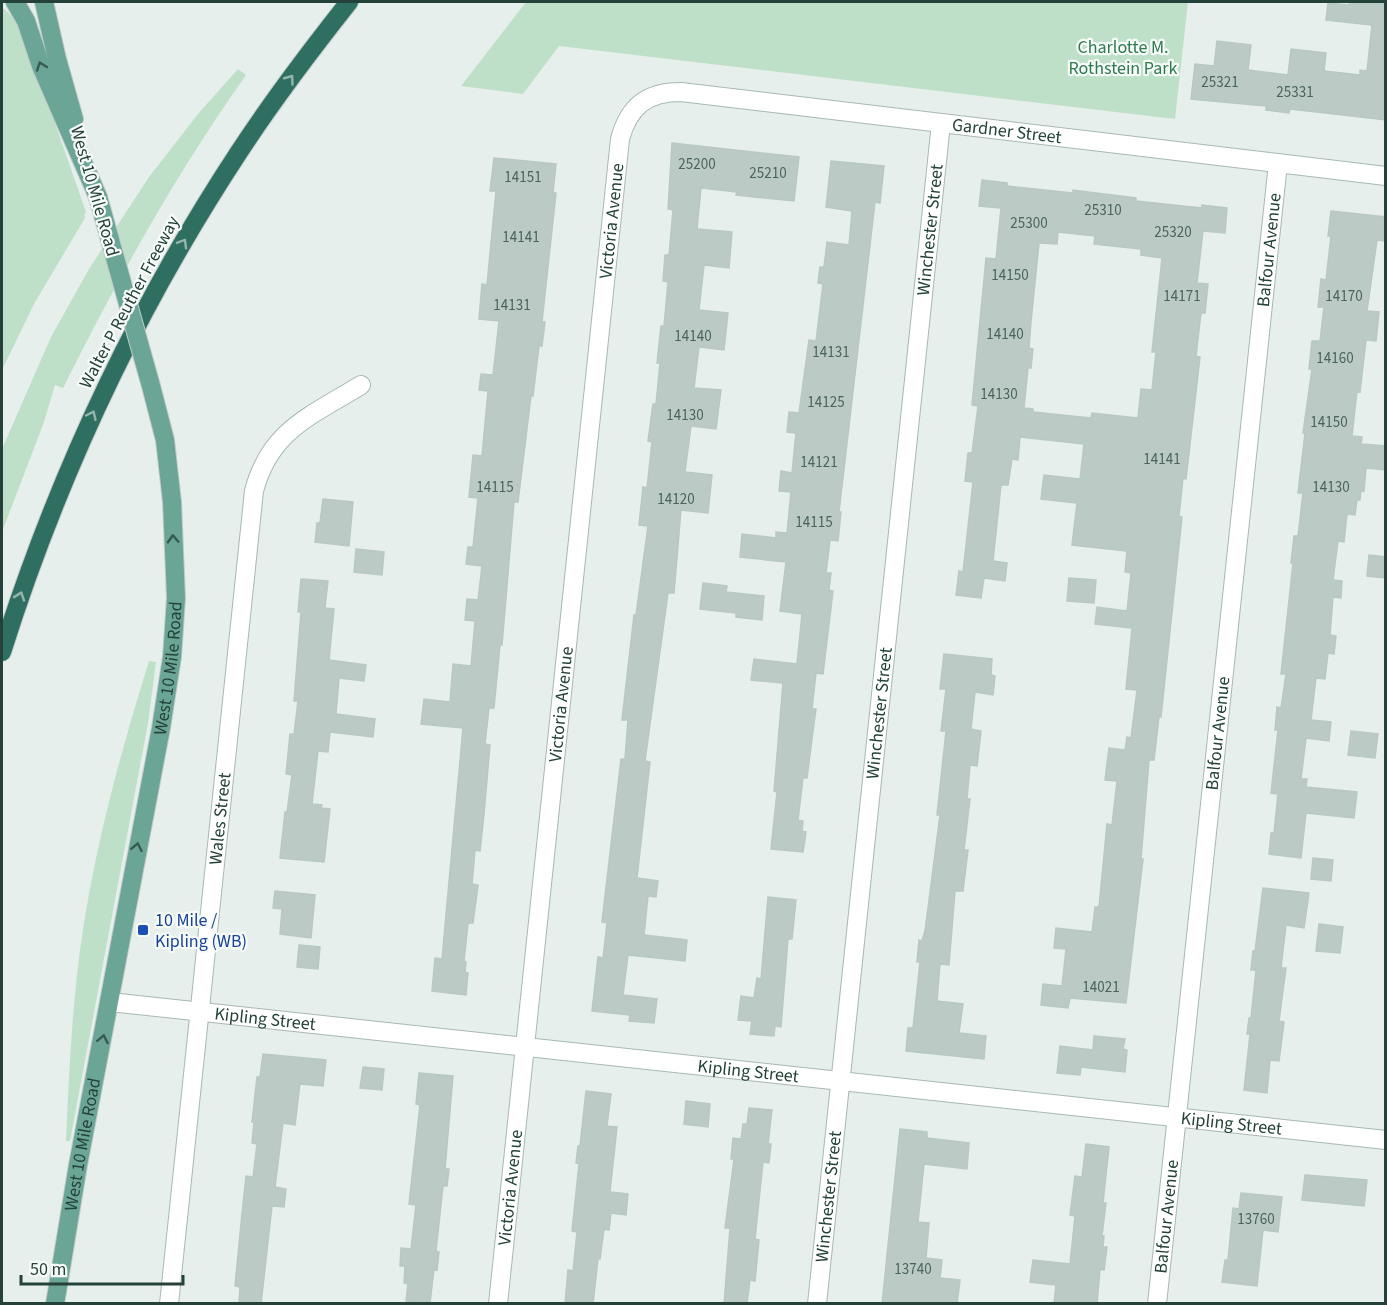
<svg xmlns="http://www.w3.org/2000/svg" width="1387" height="1305" viewBox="0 0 1387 1305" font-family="'Source Sans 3',sans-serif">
  <rect width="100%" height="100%" fill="#e6efeb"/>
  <path fill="#bfe0c8" d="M526 2H1188L1175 119 559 46 523 94 461 86Z
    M2 7 14 18 27 43 86 212 84 215 85 218 34 304 2 370Z
    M238 69 246 75C176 174 117 280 63 388L55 385 44 422 2 532V449L51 337 89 269 149 177 198 114Z
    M149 661 156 662 148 723 70 1141H66C69 1072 72 1004 82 936 96 842 121 751 149 661Z"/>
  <path fill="#bbcac4" stroke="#b8c9c2" stroke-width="1.5" fill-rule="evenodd" d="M1350 2H1386V120L1290 109 1289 113 1266 110V106L1191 99 1195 64 1214 66 1217 41 1251 45 1248 70 1288 75 1291 49 1326 53 1324 71 1360 75V70L1367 71 1372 25 1326 20 1328 3 1349 5Z
    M672 143 799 157 794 201 736 195 737 192 701 188 697 229 732 232 729 268 704 265 699 310 728 313 724 350 699 347 694 388 721 390 716 429 691 426 685 472 712 475 708 513 681 510 674 593H668L645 761 650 762 637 878 658 881 656 897 648 896 644 935 687 940 685 961 628 955 623 995 657 999 654 1023 629 1021 630 1015 592 1011 598 957 603 958 607 923 602 922 621 759H625L628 720H622L634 615H636L648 526 639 525 643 487 647 488 652 442 648 441 653 404H656L660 363H657L661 326H664L668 282 663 281 665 255H669L673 210 668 209Z
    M494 158 556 164 553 193H556L542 322H545L542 346H539L533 396H531L518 502H514L502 645H500L494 708H489L485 744 490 745 484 814 480 851 475 850 472 884 478 885 473 923H468L464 961 466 962 465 972 468 973 466 995 432 991 435 958 442 959 463 728 421 724 424 699 450 702 453 664 471 666 475 621 465 620 467 599 478 600 482 566 466 564 468 547H473L478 498 469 497 473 455 482 456 488 391 479 390 481 374 493 375 499 321 479 319 482 284 487 285 496 191H490Z
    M831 161 884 166 880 203 875 202 839 512H841L838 541 830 540 826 573H831L829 590 833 591 823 674 816 673 812 709H816L813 731 807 778H803L798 820 803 821 802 831 806 832 803 852 771 849 777 792 774 791 783 683 751 680 754 659 797 664 802 614 780 611 786 562 740 557 742 534 776 538V532L787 533 791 492 779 491 781 471 792 473 796 433 787 432 789 412 799 413 809 340 816 341 823 284 818 283 820 267H824L827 242 849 245 852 211 826 207Z
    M982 180 1007 183V186L1073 193V190L1136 198V201L1202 208V205L1227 208 1225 233 1203 231 1197 283 1208 284 1205 313H1201L1196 356 1200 357 1186 479 1183 478 1179 516 1182 517 1161 717H1159L1154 760H1149L1141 859H1143L1126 1003 1070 998 1068 1008 1041 1005 1043 984 1062 986 1066 949 1054 948 1056 928 1092 932 1095 907H1099L1107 824 1112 825 1117 781 1105 780 1109 748 1125 750 1127 737 1131 738 1137 690 1126 689 1132 628 1095 624 1097 607 1127 611 1131 573 1125 572 1127 551 1072 545 1077 503 1041 499 1044 475 1080 479 1084 444 1020 437 1018 460 1012 459 1008 485H1001L993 561 1007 563 1005 581 984 578 981 598 956 595 959 571 963 572 973 482 965 481 968 453H972L978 406 972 405 986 258 996 259 1001 208 979 206ZM1058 232 1095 236 1094 244 1141 249V255L1162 258 1152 352H1156L1152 390 1141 389 1138 418 1092 413 1091 418 1033 412V409L1024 408 1028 368H1031L1033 349 1029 348 1031 322 1039 243 1057 244Z
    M1331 211 1386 217V241L1377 240 1367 311 1379 312 1376 341 1366 340 1360 392 1357 391 1352 436 1362 437 1361 444 1386 446V470L1366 468 1364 491 1361 490 1360 500H1357L1355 515 1347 514 1344 542 1338 541 1333 580 1342 581 1341 598 1333 597 1330 635 1336 636 1334 654 1328 653 1325 679 1316 678 1311 720 1331 722 1329 741 1306 738 1301 779H1307L1306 787 1357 792 1354 818 1306 813 1301 858 1269 854 1271 833H1274L1278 794 1271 793 1278 730H1275L1277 707 1281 708 1286 674H1281L1293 563H1291L1294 536H1298L1303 493H1298L1305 433H1303L1312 369H1309L1312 341H1320L1324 307H1318L1321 279 1326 280 1331 236H1328Z
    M323 499 353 502 349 546 315 542 317 523H320Z
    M356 549 384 552 382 575 354 572Z
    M1369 555 1386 557V578L1367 576Z
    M1069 578 1096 580 1094 603 1067 601Z
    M301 579 328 581 325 608 334 609 329 660 366 665 364 681 339 678 336 714 375 719 373 737 330 732 328 752 318 751 312 804 322 805 321 808 330 809 324 862 280 858 285 812H287L292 775 286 774 290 734H294L298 701H294L301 612H298Z
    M703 583 727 586 726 592 764 596 762 620 736 617V613L700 609Z
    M944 654 992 659 991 675 995 676 993 695 975 692 971 729 981 731 977 766 970 765 967 799H970L964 850H968L963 891H955L949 965 940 964 937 1001 963 1004 959 1033 986 1036 984 1059 906 1051 908 1028H913L920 962H917L919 940 922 941 925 931 940 815H937L946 731H941L946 689H940Z
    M1351 731 1378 734 1375 758 1348 755Z
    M1313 858 1333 860 1331 881 1311 879Z
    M1263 888 1309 893 1304 928 1286 925 1281 968H1286L1279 1021 1284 1022 1279 1061 1270 1060 1267 1093 1244 1090 1250 1034H1247L1249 1018H1251L1256 970H1251L1253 951H1255Z
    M275 891 315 895 311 938 280 934 282 909 273 908Z
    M768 897 796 900 792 939H788L781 1027 775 1026 774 1036 750 1034 752 1021 738 1020 741 996 754 998 757 978 761 979Z
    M1319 924 1343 927 1340 953 1316 951Z
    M299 945 320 947 318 969 297 967Z
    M1094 1036 1125 1039 1123 1049 1127 1050 1125 1072 1081 1067 1080 1075 1057 1073 1060 1046 1093 1050Z
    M263 1054 326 1060 323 1086 300 1084 295 1125 283 1123 275 1187 286 1189 284 1207 272 1206 261 1304H239L240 1287 235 1286 241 1224 246 1176 253 1177 257 1144 252 1143 254 1122H252L257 1077H260Z
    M363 1067 384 1069 382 1090 360 1088Z
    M419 1073 453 1076 445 1169H449L447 1186H443L436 1251 439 1252 437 1270 434 1269 430 1303 406 1301 408 1284 404 1283 405 1266H400L401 1248 411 1249 416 1205 409 1204 420 1105 416 1104Z
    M586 1091 611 1094 607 1126 617 1127 610 1192 628 1194 626 1215 611 1213 609 1230 604 1229 600 1259H598L593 1304H565L568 1270 573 1271 577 1232 572 1231 579 1164 576 1163 578 1146H580Z
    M686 1101 710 1104 708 1127 684 1124Z
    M749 1108 772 1110 768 1144H771L769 1163 763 1162 755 1239 759 1240 755 1281 750 1280 747 1304H724L730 1228H725L734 1159H731L733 1138 741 1139 743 1124H747Z
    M900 1129 927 1132V1138L969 1143 967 1169 924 1164 918 1222 929 1223 926 1258 942 1260 940 1278 960 1280 957 1304H882Z
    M1086 1144 1109 1147 1103 1203H1106L1102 1236H1104L1103 1247H1107L1104 1270 1100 1269 1097 1304H1054L1056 1285 1030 1282 1033 1260 1070 1264 1075 1216 1070 1215 1075 1176 1082 1177Z
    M1305 1175 1367 1180 1364 1206 1302 1200Z
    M1241 1193 1282 1197 1278 1232 1263 1230 1257 1286 1222 1282 1225 1260H1228L1233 1208 1239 1209Z"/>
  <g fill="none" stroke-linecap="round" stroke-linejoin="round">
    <g stroke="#a8b8b2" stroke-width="20">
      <g id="minor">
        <path id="s1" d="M110 1002 1386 1140"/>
        <path id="s2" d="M169 1304 254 491C270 430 311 416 361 385"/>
        <path id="s3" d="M498 1304 620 139C629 106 647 92 681 92L1386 176"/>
        <path id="s4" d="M817 1304 941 123"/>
        <path id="s5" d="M1157 1304 1278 163"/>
      </g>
    </g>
    <g stroke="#c2cac8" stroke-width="20">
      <g id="major">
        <path d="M15 2 26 21 41 66 98 197"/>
        <path d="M44 2 57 59 74 119"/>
        <path id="s6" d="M55 1304 78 1165 161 728 172 657 176 598"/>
      </g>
    </g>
    <g stroke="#c2cac8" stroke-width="20">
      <path id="highway" d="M2 652C58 475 137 307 239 152 273 100 311 50 349 2"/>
    </g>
    <use href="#minor" stroke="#fff" stroke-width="18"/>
    <use href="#major" stroke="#6aa596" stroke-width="18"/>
    <use href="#highway" stroke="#2f6f62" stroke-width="18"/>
    <g stroke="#c2cac8" stroke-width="20" stroke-linecap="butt">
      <path id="major-bridge" d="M98 197 151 386 165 440 172 502 176 598"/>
    </g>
    <use href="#major-bridge" stroke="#6aa596" stroke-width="18"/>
  </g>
  <defs><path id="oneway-chevron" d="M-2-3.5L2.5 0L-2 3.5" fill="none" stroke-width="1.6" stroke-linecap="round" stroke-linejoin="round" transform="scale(1.5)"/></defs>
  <g stroke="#365b51">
    <use href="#oneway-chevron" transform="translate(41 66) rotate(-110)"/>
    <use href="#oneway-chevron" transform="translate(173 539) rotate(-92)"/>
    <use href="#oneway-chevron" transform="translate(137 847) rotate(-79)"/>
    <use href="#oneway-chevron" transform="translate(103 1039) rotate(-79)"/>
  </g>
  <g stroke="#93b5ae">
    <use href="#oneway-chevron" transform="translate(290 79) rotate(-53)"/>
    <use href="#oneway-chevron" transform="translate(183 243) rotate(-60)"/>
    <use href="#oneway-chevron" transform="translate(92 415) rotate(-65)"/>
    <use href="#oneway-chevron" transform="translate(20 596) rotate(-71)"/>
  </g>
  <rect fill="#1a4fb4" stroke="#f7fbf9" stroke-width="2" x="137" y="924" width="12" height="12" rx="3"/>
  <g text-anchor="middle" stroke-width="4.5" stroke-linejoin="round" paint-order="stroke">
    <g font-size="15" fill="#4a645c">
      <text x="1220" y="87">25321</text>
      <text x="1295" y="97">25331</text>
      <text x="697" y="169">25200</text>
      <text x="768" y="178">25210</text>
      <text x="523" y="182">14151</text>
      <text x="1103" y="215">25310</text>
      <text x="1029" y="228">25300</text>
      <text x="1173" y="237">25320</text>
      <text x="521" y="242">14141</text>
      <text x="1010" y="280">14150</text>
      <text x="1182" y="301">14171</text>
      <text x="1344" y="301">14170</text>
      <text x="512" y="310">14131</text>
      <text x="1005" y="339">14140</text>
      <text x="693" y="341">14140</text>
      <text x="831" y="357">14131</text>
      <text x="1335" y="363">14160</text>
      <text x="999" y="399">14130</text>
      <text x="826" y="407">14125</text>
      <text x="685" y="420">14130</text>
      <text x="1329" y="427">14150</text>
      <text x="1162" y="464">14141</text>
      <text x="819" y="467">14121</text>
      <text x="495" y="492">14115</text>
      <text x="1331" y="492">14130</text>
      <text x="676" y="504">14120</text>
      <text x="814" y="527">14115</text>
      <text x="1101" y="992">14021</text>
      <text x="1256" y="1224">13760</text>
      <text x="913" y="1274">13740</text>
    </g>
    <g font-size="18" fill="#2d7a4b" stroke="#f7fbf9">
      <text x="1123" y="53">Charlotte M.<tspan x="1123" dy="21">Rothstein Park</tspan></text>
    </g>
    <g font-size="18" fill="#24423a" stroke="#f7fbf9">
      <text dy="6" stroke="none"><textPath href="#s3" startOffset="1584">Gardner Street</textPath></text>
      <text transform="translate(95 191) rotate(74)" y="6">West 10 Mile Road</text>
      <text dy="6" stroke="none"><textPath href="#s3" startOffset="1089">Victoria Avenue</textPath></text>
      <text dy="6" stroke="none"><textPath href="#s4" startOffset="1080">Winchester Street</textPath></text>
      <text dy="6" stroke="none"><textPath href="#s5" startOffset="1060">Balfour Avenue</textPath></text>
      <text transform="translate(129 302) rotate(-62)" y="6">Walter P Reuther Freeway</text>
      <text dy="6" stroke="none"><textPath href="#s6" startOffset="646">West 10 Mile Road</textPath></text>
      <text dy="6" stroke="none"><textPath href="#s3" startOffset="603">Victoria Avenue</textPath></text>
      <text dy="6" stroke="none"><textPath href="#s4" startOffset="594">Winchester Street</textPath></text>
      <text dy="6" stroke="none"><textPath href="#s5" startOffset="574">Balfour Avenue</textPath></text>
      <text dy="6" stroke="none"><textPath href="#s2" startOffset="488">Wales Street</textPath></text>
      <text dy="6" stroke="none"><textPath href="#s1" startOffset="156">Kipling Street</textPath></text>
      <text dy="6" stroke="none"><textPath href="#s1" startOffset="642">Kipling Street</textPath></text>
      <text dy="6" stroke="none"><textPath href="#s1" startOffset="1128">Kipling Street</textPath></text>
      <text dy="6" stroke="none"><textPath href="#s6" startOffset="162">West 10 Mile Road</textPath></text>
      <text dy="6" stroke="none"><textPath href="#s3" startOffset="117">Victoria Avenue</textPath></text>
      <text dy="6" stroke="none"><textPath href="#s4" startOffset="108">Winchester Street</textPath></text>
      <text dy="6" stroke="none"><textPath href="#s5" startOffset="88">Balfour Avenue</textPath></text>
    </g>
    <g font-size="18" fill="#164399" stroke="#f7fbf9" text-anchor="start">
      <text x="155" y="926">10 Mile /<tspan x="155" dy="21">Kipling (WB)</tspan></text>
    </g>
  </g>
  <rect width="1387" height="1305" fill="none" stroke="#24423a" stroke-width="6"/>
  <path d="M21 1275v9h162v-9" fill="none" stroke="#24423a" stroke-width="3"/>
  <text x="30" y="1275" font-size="18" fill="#24423a" stroke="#f7fbf9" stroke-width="4.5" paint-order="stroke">50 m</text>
</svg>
